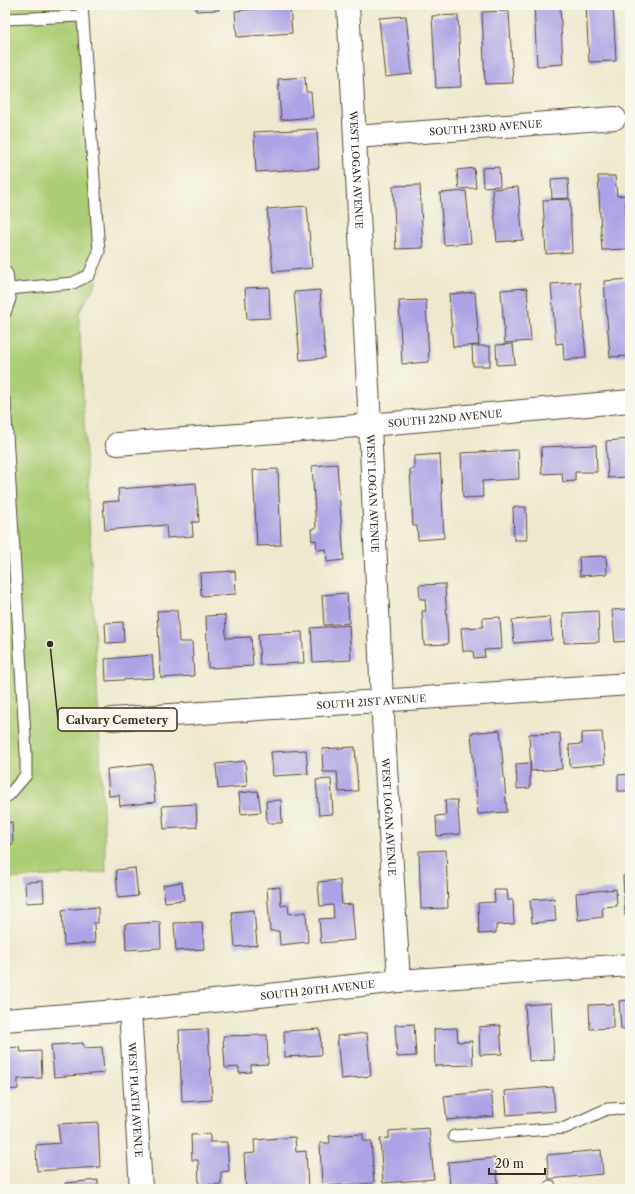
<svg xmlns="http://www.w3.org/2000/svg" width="635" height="1194" viewBox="0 0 635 1194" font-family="'Libre Caslon Text',serif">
  <rect width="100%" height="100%" fill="#fbf7ec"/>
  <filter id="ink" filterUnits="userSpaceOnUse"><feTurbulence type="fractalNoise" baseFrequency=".025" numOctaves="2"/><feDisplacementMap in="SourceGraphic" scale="8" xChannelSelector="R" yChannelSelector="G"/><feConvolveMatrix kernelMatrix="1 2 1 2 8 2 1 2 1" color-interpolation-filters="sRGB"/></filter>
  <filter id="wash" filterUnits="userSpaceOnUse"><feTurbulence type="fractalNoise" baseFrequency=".012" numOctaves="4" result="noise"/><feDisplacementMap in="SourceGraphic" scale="16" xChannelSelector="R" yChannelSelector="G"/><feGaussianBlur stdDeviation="0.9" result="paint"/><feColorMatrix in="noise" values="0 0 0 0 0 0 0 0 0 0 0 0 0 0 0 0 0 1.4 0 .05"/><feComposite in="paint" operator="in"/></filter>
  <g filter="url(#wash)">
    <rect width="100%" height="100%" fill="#eee9ce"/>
    <path fill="#accd75" stroke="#747c4a" d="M5 5H82L96 283 79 313 106 872 5 879Z"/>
    <g id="blocks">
      <path fill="#aca2e5" d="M196 5H218L219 10 196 11Z
        M534 5H560L563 64 537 66Z
        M586 5H613L616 61 589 62Z
        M290 6 292 33 237 37 235 11Z
        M509 11 513 83 485 84 482 12Z
        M458 15 461 87 436 88 432 16Z
        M406 16 412 74 385 77 379 18Z
        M305 77 306 92H311L313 117 281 120 278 79Z
        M317 129 319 168 256 172 254 132Z
        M499 167 500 186 483 187 482 168Z
        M474 168 476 188 459 189 457 170Z
        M598 176H615L617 196 625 195 628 249 602 250Z
        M568 178 569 198 552 199 551 179Z
        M420 185 423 248 396 249 393 186Z
        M518 187 523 240 497 242 492 189Z
        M466 191 471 243 444 245 440 193Z
        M570 199 572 252 546 254 543 200Z
        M307 206 312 268 273 272 267 209Z
        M630 279V356L610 357 604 281Z
        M580 282 586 358 564 360 563 343 556 344 551 284Z
        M269 287 270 318 247 319 245 288Z
        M527 288 531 341 505 343 501 290Z
        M320 290 325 358 300 360 294 292Z
        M475 292 479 345 453 347 449 294Z
        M426 300 429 362 402 364 399 301Z
        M513 344 515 364 497 365 496 345Z
        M472 346H490V366H473Z
        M630 439V477L608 478 606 441Z
        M596 445 597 472H575V481L563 482 562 473 542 474 541 447Z
        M518 450 519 479 482 481 483 497 463 498 461 453Z
        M440 454 444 538 418 540 417 526H413L410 469H414V456Z
        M337 464 344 560 327 562 326 549 317 550 316 540 312 541 311 529 316 528 312 466Z
        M278 469 281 545 257 546 253 470Z
        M196 483 199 522H192L193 536 167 538 166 525 105 530 103 502 119 501 118 489Z
        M513 507H526L527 540H514Z
        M606 556 607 574 580 576 579 557Z
        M235 571 236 594 201 596 200 573Z
        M445 584 448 644 424 645 422 611H426L425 599H420L419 585Z
        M347 593 349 623 324 625 322 595Z
        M630 609V641L615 642 612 610Z
        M177 610 179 642H192L194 676 161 678 157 611Z
        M598 611 599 642 564 643 563 613Z
        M225 615 226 638 251 637 253 666 208 668 206 616Z
        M500 617 502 649 484 650 485 657 474 658 473 651H463L461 628 483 627V618Z
        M550 617 552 640 514 643 512 620Z
        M123 622 124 642 106 643 105 623Z
        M349 625 351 660 313 662 311 628Z
        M302 632 304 663 260 665 258 634Z
        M152 655 154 678 106 681 105 659Z
        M500 730 507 812 478 814 471 733Z
        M602 732 605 764 570 767 569 745 582 744V733Z
        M560 733 562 769 531 771 529 734Z
        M355 747 358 791 339 792 337 772H323L322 749Z
        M306 750 308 774 273 776 271 752Z
        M245 761 247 786 218 789 216 764Z
        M530 763V788L517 789 516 764Z
        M152 764 155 802 120 806 119 795 109 796 107 769Z
        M630 774V791H618V775Z
        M331 779 333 814 319 815 316 780Z
        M258 791 261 812 241 814 239 793Z
        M281 800 282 823H267L266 801Z
        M445 800H457L460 834 437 836 436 816 446 815Z
        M196 804 197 827 164 829 162 806Z
        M12 822 13 844 5 845V823Z
        M446 850 448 908 421 909 419 851Z
        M135 868 138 896 118 898 116 870Z
        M623 876H630V915L625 916Z
        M340 880 342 905 352 904 355 940 321 943 319 919 334 918 333 905 320 906 318 882Z
        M43 881 44 902 26 903 25 882Z
        M182 882 184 900 165 902 163 885Z
        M280 887 281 906 288 905 289 914 306 912 308 942 280 945 279 931H270L267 888Z
        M616 889 617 906 602 907 603 917 578 920 576 893Z
        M494 890H507L508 900H513L514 924 496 925V933L479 934 478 903 495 902Z
        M554 898 556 921 532 923 530 900Z
        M98 907V923H94L95 943 64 945 62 910Z
        M254 910 257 945 235 947 232 912Z
        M160 922 161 948 126 950 125 924Z
        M202 922 204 949 176 951 174 923Z
        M630 1000V1029H621L619 1001Z
        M551 1003 554 1060 529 1061 525 1005Z
        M613 1004V1028L590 1029 589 1005Z
        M414 1024 416 1056 397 1057 395 1025Z
        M500 1025 502 1054 480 1055 479 1027Z
        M457 1028 458 1042 472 1041 473 1065 435 1066 434 1029Z
        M208 1029 212 1100 182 1102 179 1030Z
        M320 1029 321 1055 285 1057 284 1031Z
        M367 1033 371 1076 341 1079 337 1036Z
        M267 1035 268 1064 251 1065V1072L239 1073V1067L225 1068 223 1036Z
        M83 1043 84 1048 102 1047 104 1073 54 1077 51 1045Z
        M20 1047 21 1052 41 1051 42 1078 18 1079V1089L5 1090V1048Z
        M553 1087 555 1111 507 1115 505 1091Z
        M491 1091 494 1116 447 1120 444 1096Z
        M98 1122 100 1167 37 1171 36 1145 60 1143 58 1124Z
        M429 1128 434 1179 383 1183 380 1139 389 1138V1131Z
        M210 1134V1142H227L229 1171 221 1172V1184L199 1185 198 1160H192L191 1135Z
        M363 1134V1141H371L374 1183 322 1186 320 1143H330L329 1136Z
        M295 1137 296 1152 306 1151 308 1189H246L244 1154 255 1153 254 1140Z
        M601 1150 603 1174 549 1179 547 1155Z
        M495 1158 498 1183 450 1187 448 1162Z
        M98 1180V1189H65V1183Z"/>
    </g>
  </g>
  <g filter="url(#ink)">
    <use href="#blocks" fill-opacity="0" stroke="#564738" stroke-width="1"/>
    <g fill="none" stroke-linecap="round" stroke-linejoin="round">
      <g stroke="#564738" stroke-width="13">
        <path id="lane" d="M5 19 82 16
          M5 271 7 274 10 299 5 313
          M9 289 73 283 89 275 99 252 82 5
          M5 401 26 753V775L9 795 5 797
          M454 1136 565 1128 607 1109 630 1108
          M550 1186V1189"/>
      </g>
      <g stroke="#564738" stroke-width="24">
        <g id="street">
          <path id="s1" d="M348 5 370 425 382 701 399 981"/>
          <path id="s2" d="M355 137 615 118"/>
          <path id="s3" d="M117 444 370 425 630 401"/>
          <path id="s4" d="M112 719 630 684"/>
          <path id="s5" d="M130 1010 141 1189"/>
          <path id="s6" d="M5 1020 130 1010 399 981 630 965"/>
        </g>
      </g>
      <use href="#lane" stroke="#fff" stroke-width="11"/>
      <use href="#street" stroke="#fff" stroke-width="22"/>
    </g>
  </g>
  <g text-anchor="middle" stroke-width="3" stroke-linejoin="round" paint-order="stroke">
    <g font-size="10" fill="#3b2a1e" stroke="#fbf7ec">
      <text dy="4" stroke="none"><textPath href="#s2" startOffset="131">SOUTH 23RD AVENUE</textPath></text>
      <text dy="4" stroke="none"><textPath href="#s1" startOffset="165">WEST LOGAN AVENUE</textPath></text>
      <text dy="4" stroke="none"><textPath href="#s3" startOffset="329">SOUTH 22ND AVENUE</textPath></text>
      <text dy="4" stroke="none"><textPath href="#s1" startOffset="489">WEST LOGAN AVENUE</textPath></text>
      <text dy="4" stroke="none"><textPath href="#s4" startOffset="260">SOUTH 21ST AVENUE</textPath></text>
      <text dy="4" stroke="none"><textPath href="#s1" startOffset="813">WEST LOGAN AVENUE</textPath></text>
      <text dy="4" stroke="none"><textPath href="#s6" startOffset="314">SOUTH 20TH AVENUE</textPath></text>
      <text dy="4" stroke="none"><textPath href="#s5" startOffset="90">WEST PLATH AVENUE</textPath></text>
    </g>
  </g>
  <path fill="none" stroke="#3b2a1e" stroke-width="1.5" d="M50 644L58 720"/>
  <circle fill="#3b2a1e" stroke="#fbf7ec" stroke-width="1.5" cx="50" cy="644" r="4"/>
  <rect fill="#fbf7ec" stroke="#3b2a1e" stroke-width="1.5" x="58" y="708" width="119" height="23" rx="4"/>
  <g font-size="11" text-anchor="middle" font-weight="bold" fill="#3b2a1e">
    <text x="117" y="724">Calvary Cemetery</text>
  </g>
  <rect width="635" height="1194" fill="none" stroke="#fbf7ec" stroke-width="20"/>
  <path d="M489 1168v6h56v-6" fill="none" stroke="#3b2a1e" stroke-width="2"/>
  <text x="495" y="1168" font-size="12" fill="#3b2a1e" stroke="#fbf7ec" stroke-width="3" paint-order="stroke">20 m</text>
</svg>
